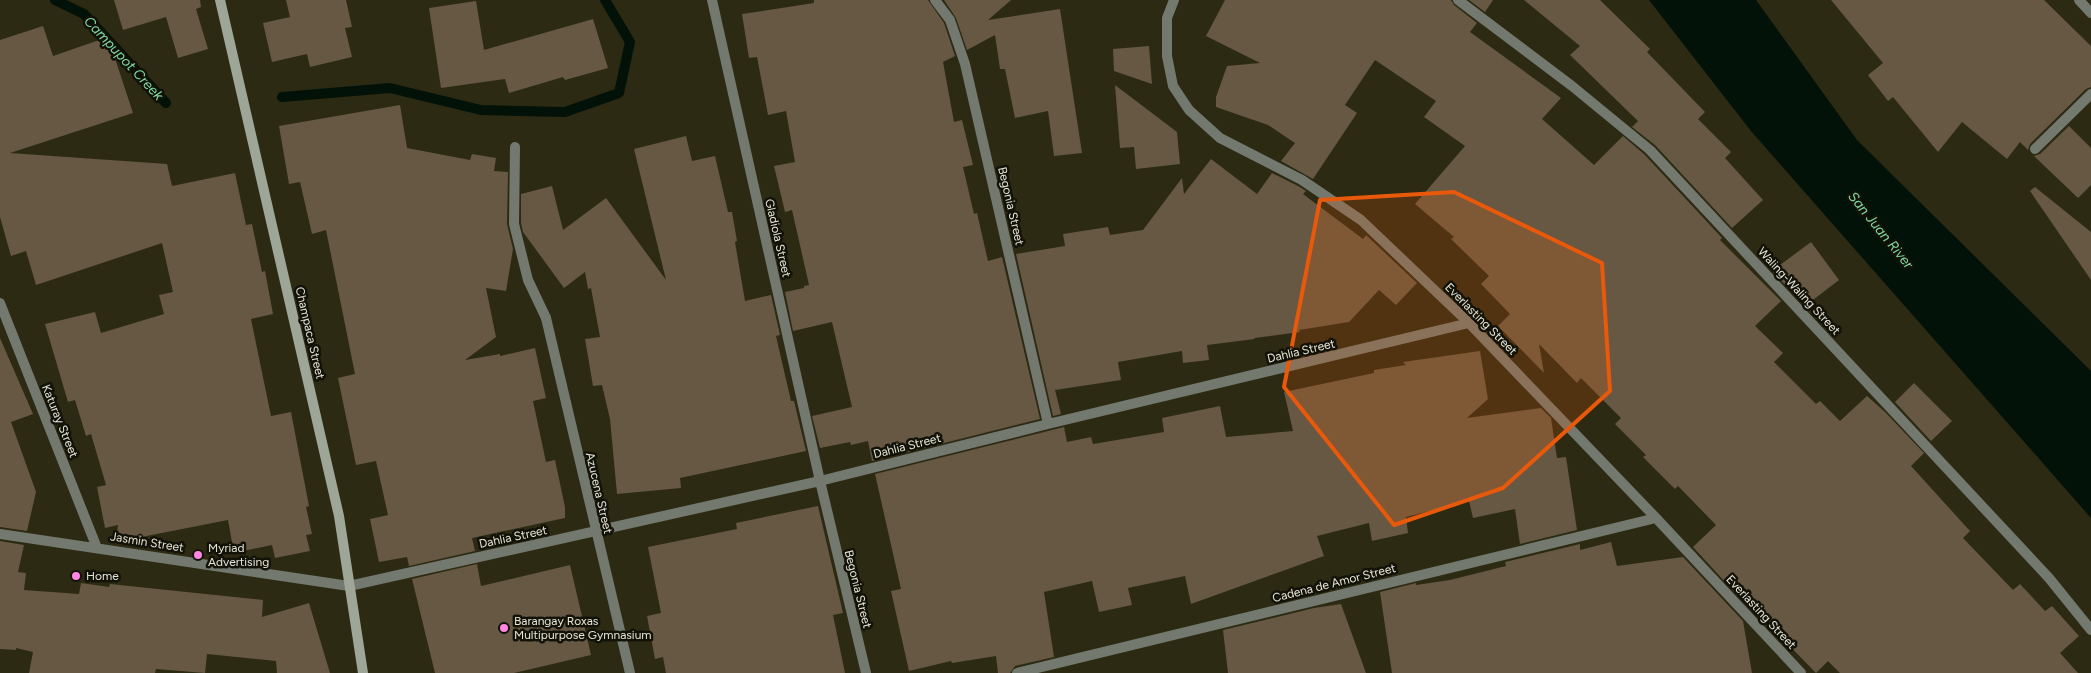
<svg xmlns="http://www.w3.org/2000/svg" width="2091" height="673" viewBox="0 0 2091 673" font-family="Figtree,sans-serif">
  <rect width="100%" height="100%" fill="#2c2a13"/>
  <path fill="#021208" d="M1649 0H1756L1857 140 2091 371V518L1751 131Z"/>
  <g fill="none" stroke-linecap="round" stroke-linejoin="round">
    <path stroke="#021208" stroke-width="10" d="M55 0 84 14 166 103
      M282 97 390 88 481 110 565 112 619 93 630 42 605 0"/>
  </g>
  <path fill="#665842" d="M114 0H200L201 7 196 9 208 49 178 58 166 17 123 30Z
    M286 0H346L352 27 345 28 352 57 310 67 307 54 272 62 263 23 290 17Z
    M814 0H928L944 23 955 56 943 62 954 122 962 120 973 165 963 167 974 214 977 213 988 261 1002 257 1040 419 872 461 868 441 851 445 850 442 820 448 812 416 852 407 832 322 793 331 785 292 804 288V286L809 285 792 210 785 212 774 166 795 162 786 111 768 115 757 57 749 58 742 14 814 3Z
    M944 0H1011L988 20 1060 9 1082 153 1054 156 1048 111 1015 118 1005 69H1000L995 35 967 50 956 18Z
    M1225 0H1451L1454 5 1477 23 1470 32 1561 98 1542 119 1594 165 1623 136 1645 155 1722 238 1720 240 1781 301 1755 326 1783 353 1774 362 1816 404 1820 401 1840 421 1867 396 1885 412 1924 453 1911 466 1970 531 1963 538 2013 590 2020 584 2045 611 2052 606 2079 636 2060 653 2078 673H1840L1828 661 1816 673 1738 593V596L1693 547 1716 525 1678 486 1675 489 1643 457 1646 455 1615 424 1621 418 1581 378 1577 383 1539 344 1544 373 1498 326 1510 314 1481 284 1489 276 1451 239 1454 237 1415 204 1465 146 1424 117 1436 101 1375 60 1345 105 1357 113 1313 179 1281 161 1295 143 1268 125 1216 107V97L1227 66 1260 63 1206 36Z
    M1469 0H1493L1485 12Z
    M1524 0H1600L1650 49 1647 52 1705 112 1698 119 1731 152 1725 158 1763 200 1732 228 1655 145 1632 127 1638 121 1570 55 1580 46Z
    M1831 0H2044L2091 46V87L2086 89 2030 144 2028 150 2020 142 2007 159 1962 122 1938 152 1893 97 1888 101 1868 75 1883 63Z
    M476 1 484 50 593 19 608 68 565 80 563 77 509 93 505 79 441 88 429 8Z
    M43 26 53 56 108 37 133 113 10 153 167 164 172 186 235 173 246 225 252 224 262 272 265 271 273 314 251 319 271 416 291 412 309 506 306 507 312 534 306 535 310 551 275 558 272 545 234 553 228 520 116 542 118 525 105 528 97 487 106 485 91 434 86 436 75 400 68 402 45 324 95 312 101 333 164 314 159 295 173 292 162 243 36 285 26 251 11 256 0 217V40Z
    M1149 46 1152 84 1114 71 1113 49Z
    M1115 85 1177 132 1180 164 1136 169 1134 147 1120 148Z
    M400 105 407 148 470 160 472 154 496 158 494 171 508 172 507 224 513 249 506 291 486 288 496 337 465 360 500 354V356L535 348 546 398 533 401 546 462 555 460 565 507V518L472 538 475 551 409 566 407 557 379 562 370 519 388 515 376 461 356 465 338 378 355 374 326 230 312 234 300 182 289 184 279 126Z
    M2069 126 2091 148V185L2078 198 2034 156 2040 154Z
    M686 136 692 161 715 156 728 212H732L737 241 735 242 745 301 771 295 780 335 776 336 791 401H794L806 451 680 478 681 488 617 494 610 419 602 385 593 386 585 339 600 337 591 288 588 289 585 272 564 288 523 232 521 223V194L552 186 563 230 606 198 666 280 634 149Z
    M1211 159 1257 194 1272 173 1298 186 1306 191 1303 194 1363 239 1366 235 1417 283 1396 305 1379 290 1349 322 1299 330 1300 332 1254 338 1255 339 1207 345 1209 360 1183 363 1182 351 1118 362 1121 380 1055 390 1061 414 1053 416 1016 254 1065 246 1063 234 1108 227 1110 235 1143 230 1182 178 1184 194Z
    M2035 187 2091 232V280L2030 191Z
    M1811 242 1839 280 1809 303 1796 286 1791 291 1772 271Z
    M0 338 33 414 11 422 36 492 27 531 0 527Z
    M1480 351 1488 399 1467 418 1541 408 1551 418 1557 458 1566 457 1577 530 1520 544 1515 509 1473 518 1469 501 1406 517 1408 533 1372 541 1369 523 1317 536 1324 556 1191 604 1185 576 1128 588 1132 605 1099 612 1092 581 1044 592 1054 657 1015 666 1010 673H998L996 656 952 663 951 661 909 671 891 591 901 589 875 474 1064 427 1067 442 1091 437 1093 444 1164 432 1162 418 1220 406 1226 437 1293 431 1284 392 1374 373V370L1406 365 1403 362Z
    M1914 383 1952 421 1931 441 1895 402Z
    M818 506 843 613 833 615 845 673H666L663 657 655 659 647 616 661 613 648 547 737 529 736 523Z
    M0 541 24 545 18 572 26 573 24 590 79 594 81 583 109 587 110 584 263 600 262 617 309 603 330 673H277L276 661 207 654 205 673 156 669 155 673H29L33 652 16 648V650L0 649Z
    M1611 542 1617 566 1683 557 1743 621 1752 673H1392L1380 592 1416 583V585L1450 580 1506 566 1505 562 1580 544V550Z
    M477 564 481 586 570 565 591 655 514 673H435L412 579Z
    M1341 604 1366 673H1228L1223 630 1314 608Z"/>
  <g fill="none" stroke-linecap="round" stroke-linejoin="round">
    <path stroke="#74796f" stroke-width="10" d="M515 147 514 224 528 280 546 318
      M2035 149 2091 94"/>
    <path stroke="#74796f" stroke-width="10" d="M712 0 820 481 866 673
      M935 0 950 20 965 64 1048 424
      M1174 0 1167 18V56L1173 86 1189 110 1220 138 1302 180 1361 220 1469 323 1656 518 1801 673
      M1458 0 1572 86 1650 150 2049 578 2091 630
      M2079 0 2091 13
      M0 303 97 548
      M546 318 630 673
      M0 534 349 586 820 481 1048 424 1469 323
      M1017 673 1656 518"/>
    <path stroke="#9ea797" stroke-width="10" d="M220 0 339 516 363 673"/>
  </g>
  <path fill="#e8590c" fill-opacity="0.2" stroke="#e8590c" stroke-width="4" stroke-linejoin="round" d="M1454 192 1602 263 1610 391 1503 488 1394 525 1284 387 1320 200Z"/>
  <g fill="#fd86e2" stroke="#131208" stroke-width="2">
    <circle cx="198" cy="555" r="5"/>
    <circle cx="76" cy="576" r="5"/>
    <circle cx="504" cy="628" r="5"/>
  </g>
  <g text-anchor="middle" stroke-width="5" stroke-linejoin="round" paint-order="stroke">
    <g font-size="12" fill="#e6e5d7" stroke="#131208">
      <text transform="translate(1011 206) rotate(77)" y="4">Begonia Street</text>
      <text transform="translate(778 238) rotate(77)" y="4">Gladiola Street</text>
      <text transform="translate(1799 291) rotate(47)" y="4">Waling-Waling Street</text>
      <text transform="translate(1481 319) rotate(45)" y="4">Everlasting Street</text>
      <text transform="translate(310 333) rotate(77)" y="4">Champaca Street</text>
      <text transform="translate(1301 351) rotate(-13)" y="4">Dahlia Street</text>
      <text transform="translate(60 421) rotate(68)" y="4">Katuray Street</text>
      <text transform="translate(907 446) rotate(-14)" y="4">Dahlia Street</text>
      <text transform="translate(599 493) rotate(77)" y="4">Azucena Street</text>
      <text transform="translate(513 537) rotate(-12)" y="4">Dahlia Street</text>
      <text transform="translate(147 542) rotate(9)" y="4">Jasmin Street</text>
      <text transform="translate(1334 583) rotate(-14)" y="4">Cadena de Amor Street</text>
      <text transform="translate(858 589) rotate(76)" y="4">Begonia Street</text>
      <text transform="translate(1761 612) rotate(47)" y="4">Everlasting Street</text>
    </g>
    <g font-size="12" fill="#e6e5d7" stroke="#131208" text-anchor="start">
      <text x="208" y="552">Myriad<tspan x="208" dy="14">Advertising</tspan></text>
      <text x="86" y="580">Home</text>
      <text x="514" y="625">Barangay Roxas<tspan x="514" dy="14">Multipurpose Gymnasium</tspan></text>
    </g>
    <g font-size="14" font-style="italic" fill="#7fd9a2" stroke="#131208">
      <text transform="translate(124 58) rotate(47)" y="5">Campupot Creek</text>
      <text transform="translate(1881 230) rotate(51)" y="5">San Juan River</text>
    </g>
  </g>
</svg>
